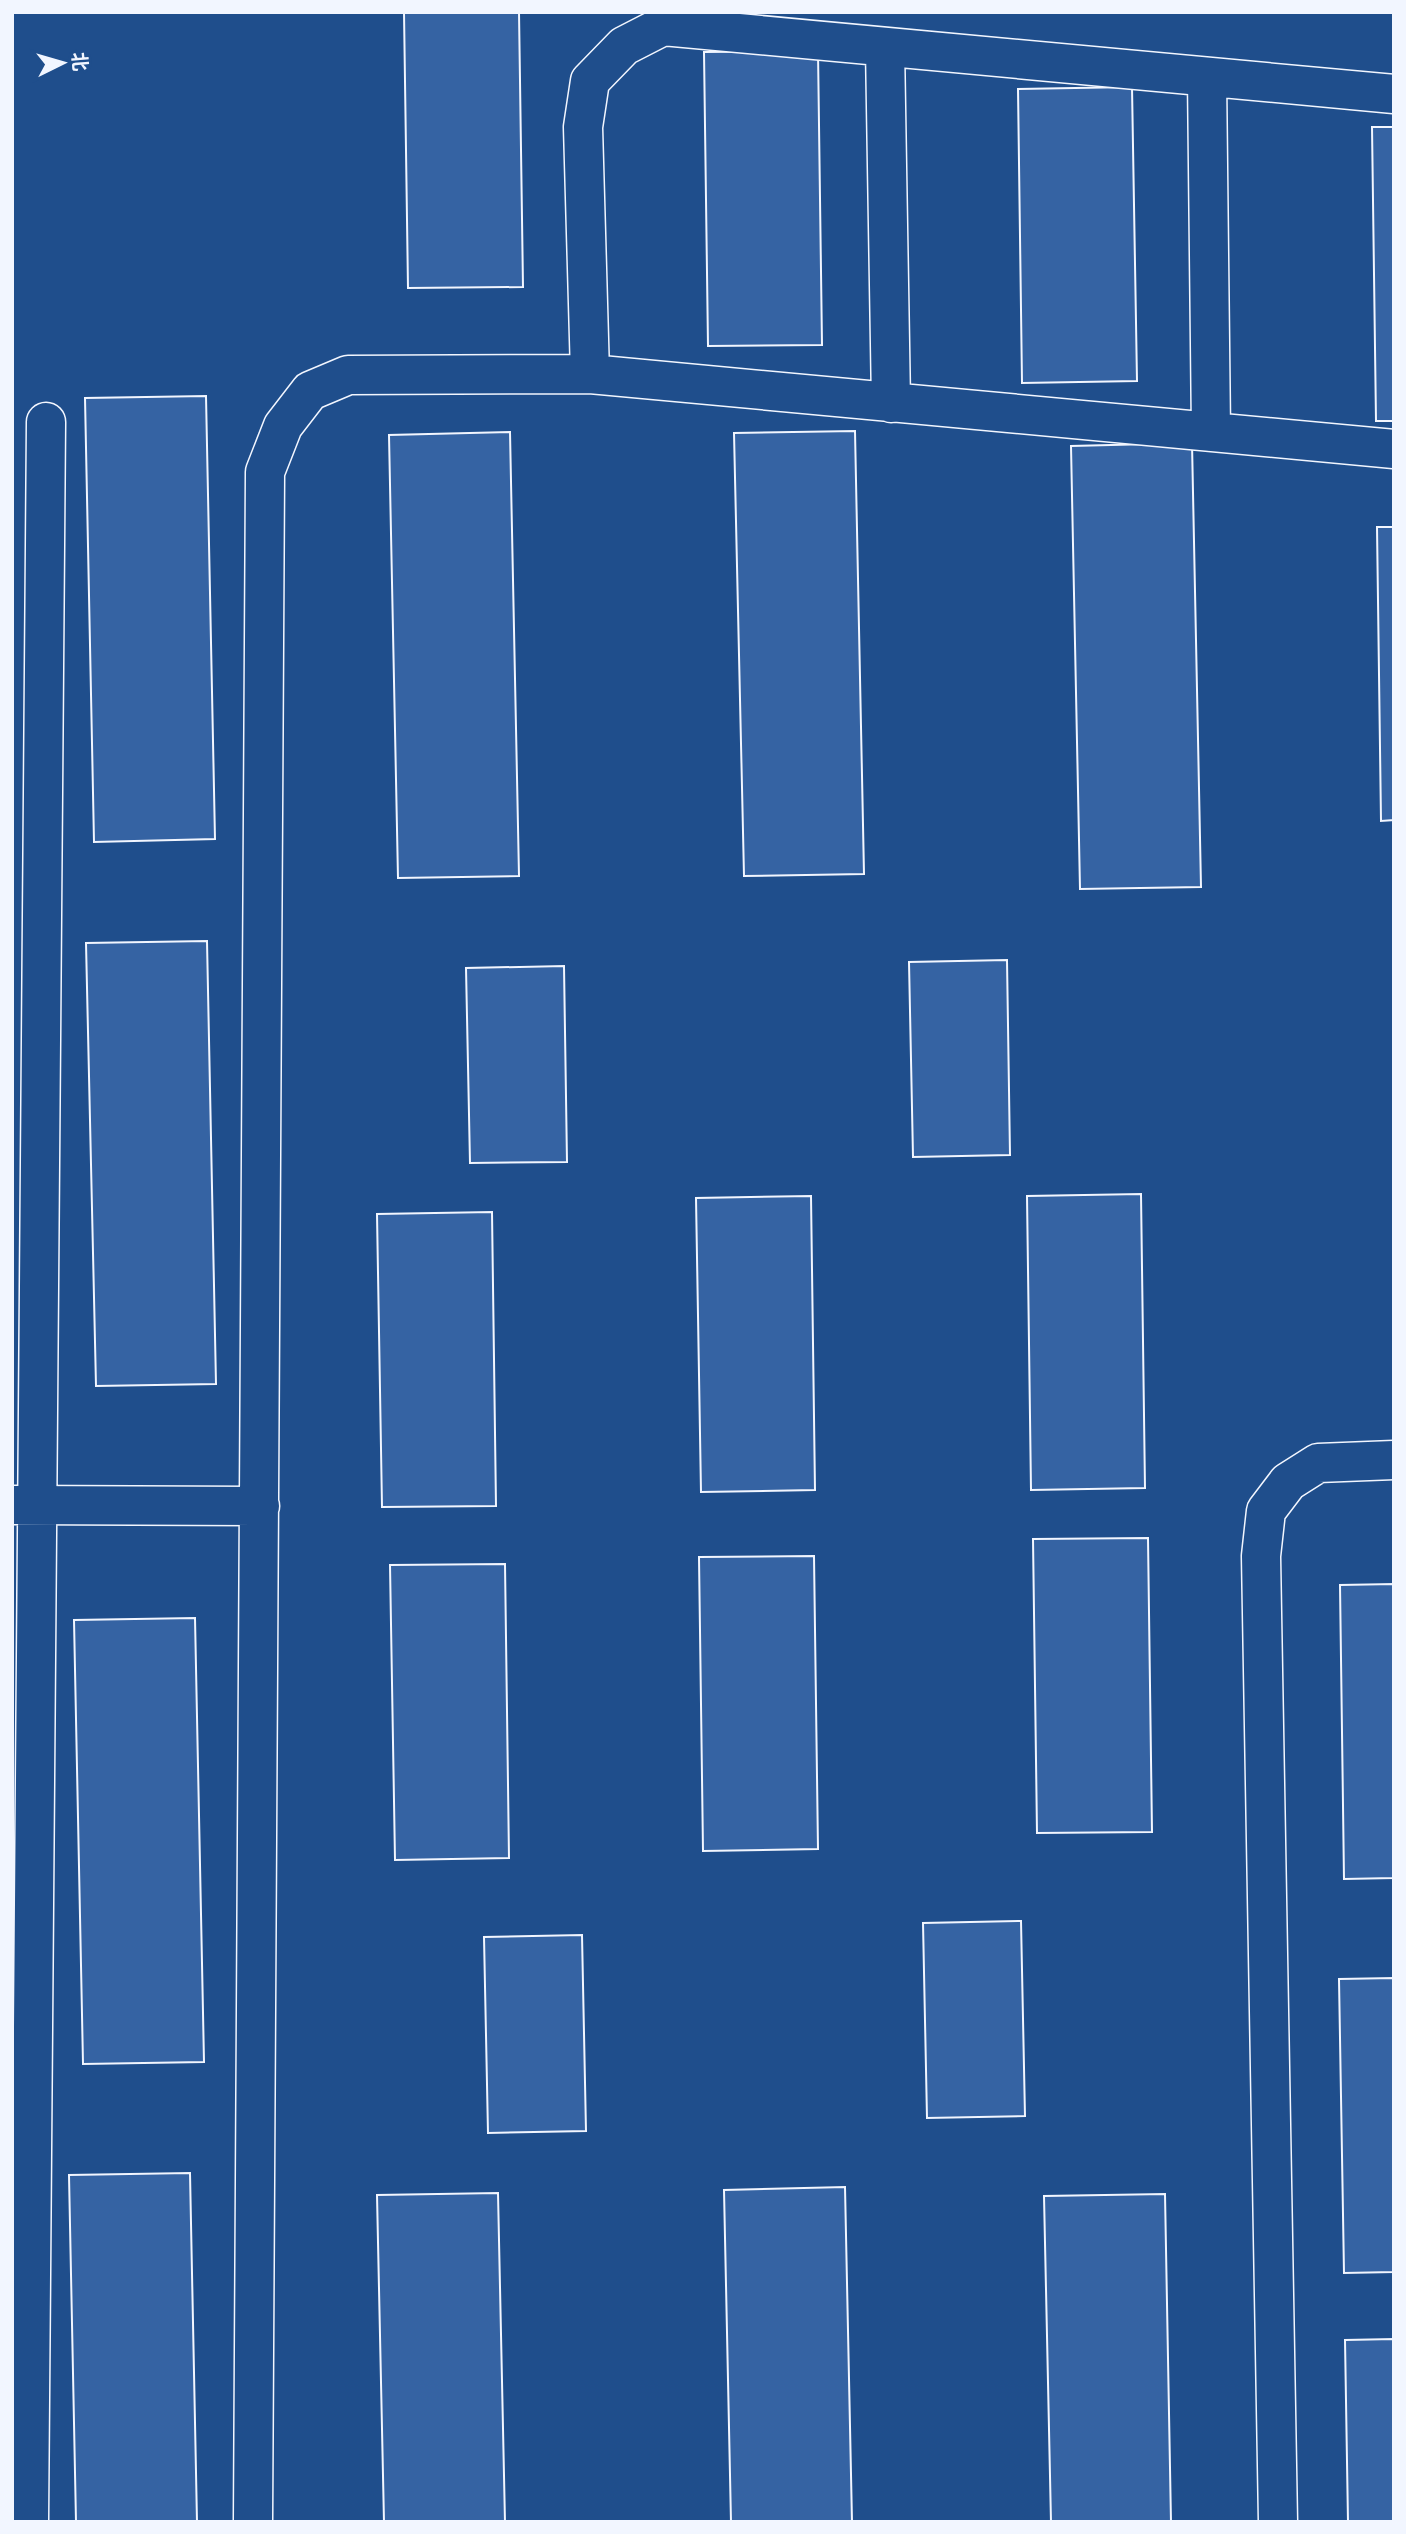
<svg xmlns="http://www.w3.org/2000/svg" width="1406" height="2534" viewBox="0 0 1406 2534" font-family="Lato,'Noto Sans SC',sans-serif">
  <rect width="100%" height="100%" fill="#1f4e8c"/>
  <path fill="#3563a3" stroke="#f2f6ff" stroke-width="2" d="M404 12H519L523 287 408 288Z
    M818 51 822 345 708 346 704 52Z
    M1132 87 1137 381 1022 383 1018 89Z
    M1372 127H1394V421H1376Z
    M206 396 215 839 94 842 85 398Z
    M855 431 864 874 744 876 734 433Z
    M510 432 519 876 398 878 389 435Z
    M1192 443 1201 887 1080 889 1071 446Z
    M1377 527H1394V820L1381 821Z
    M207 941 216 1384 96 1386 86 943Z
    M1007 960 1010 1155 913 1157 909 962Z
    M564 966 567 1162 470 1163 466 968Z
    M1141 1194 1145 1488 1031 1490 1027 1196Z
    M811 1196 815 1490 701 1492 696 1198Z
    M492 1212 496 1506 382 1507 377 1214Z
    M1148 1538 1152 1832 1037 1833 1033 1539Z
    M814 1556 818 1849 703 1851 699 1557Z
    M505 1564 509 1858 395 1860 390 1565Z
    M1394 1584V1878L1344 1879 1340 1585Z
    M195 1618 204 2062 83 2064 74 1620Z
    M1021 1921 1025 2116 927 2118 923 1923Z
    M582 1935 586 2131 488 2133 484 1937Z
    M1394 1978V2272L1344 2273 1339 1979Z
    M190 2173 197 2522H76L69 2175Z
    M845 2187 852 2522H731L724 2190Z
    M498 2193 505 2522H384L377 2195Z
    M1165 2194 1171 2522H1051L1044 2196Z
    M1394 2339V2522H1348L1345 2340Z"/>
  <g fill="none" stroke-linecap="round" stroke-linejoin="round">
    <g stroke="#f2f6ff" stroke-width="41">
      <path id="minor" d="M885 47 891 403
        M1207 77 1211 432
        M590 374 1394 449
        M13 1505 260 1506
        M29 2522 46 422
        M253 2522 265 472 283 426 310 391 348 375 590 374 583 127 590 81 624 46 663 26 1394 94
        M1278 2522 1261 1556 1266 1511 1288 1482 1318 1463 1394 1460"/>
    </g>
    <use href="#minor" stroke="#1f4e8c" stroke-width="38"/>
  </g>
  <rect width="1406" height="2534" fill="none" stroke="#f2f6ff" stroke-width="28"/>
  <g transform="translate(63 63) rotate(85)" stroke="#1f4e8c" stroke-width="5" paint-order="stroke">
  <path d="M0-5L12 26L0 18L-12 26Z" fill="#f2f6ff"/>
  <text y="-10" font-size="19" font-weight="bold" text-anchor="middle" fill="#f2f6ff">北</text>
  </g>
</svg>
